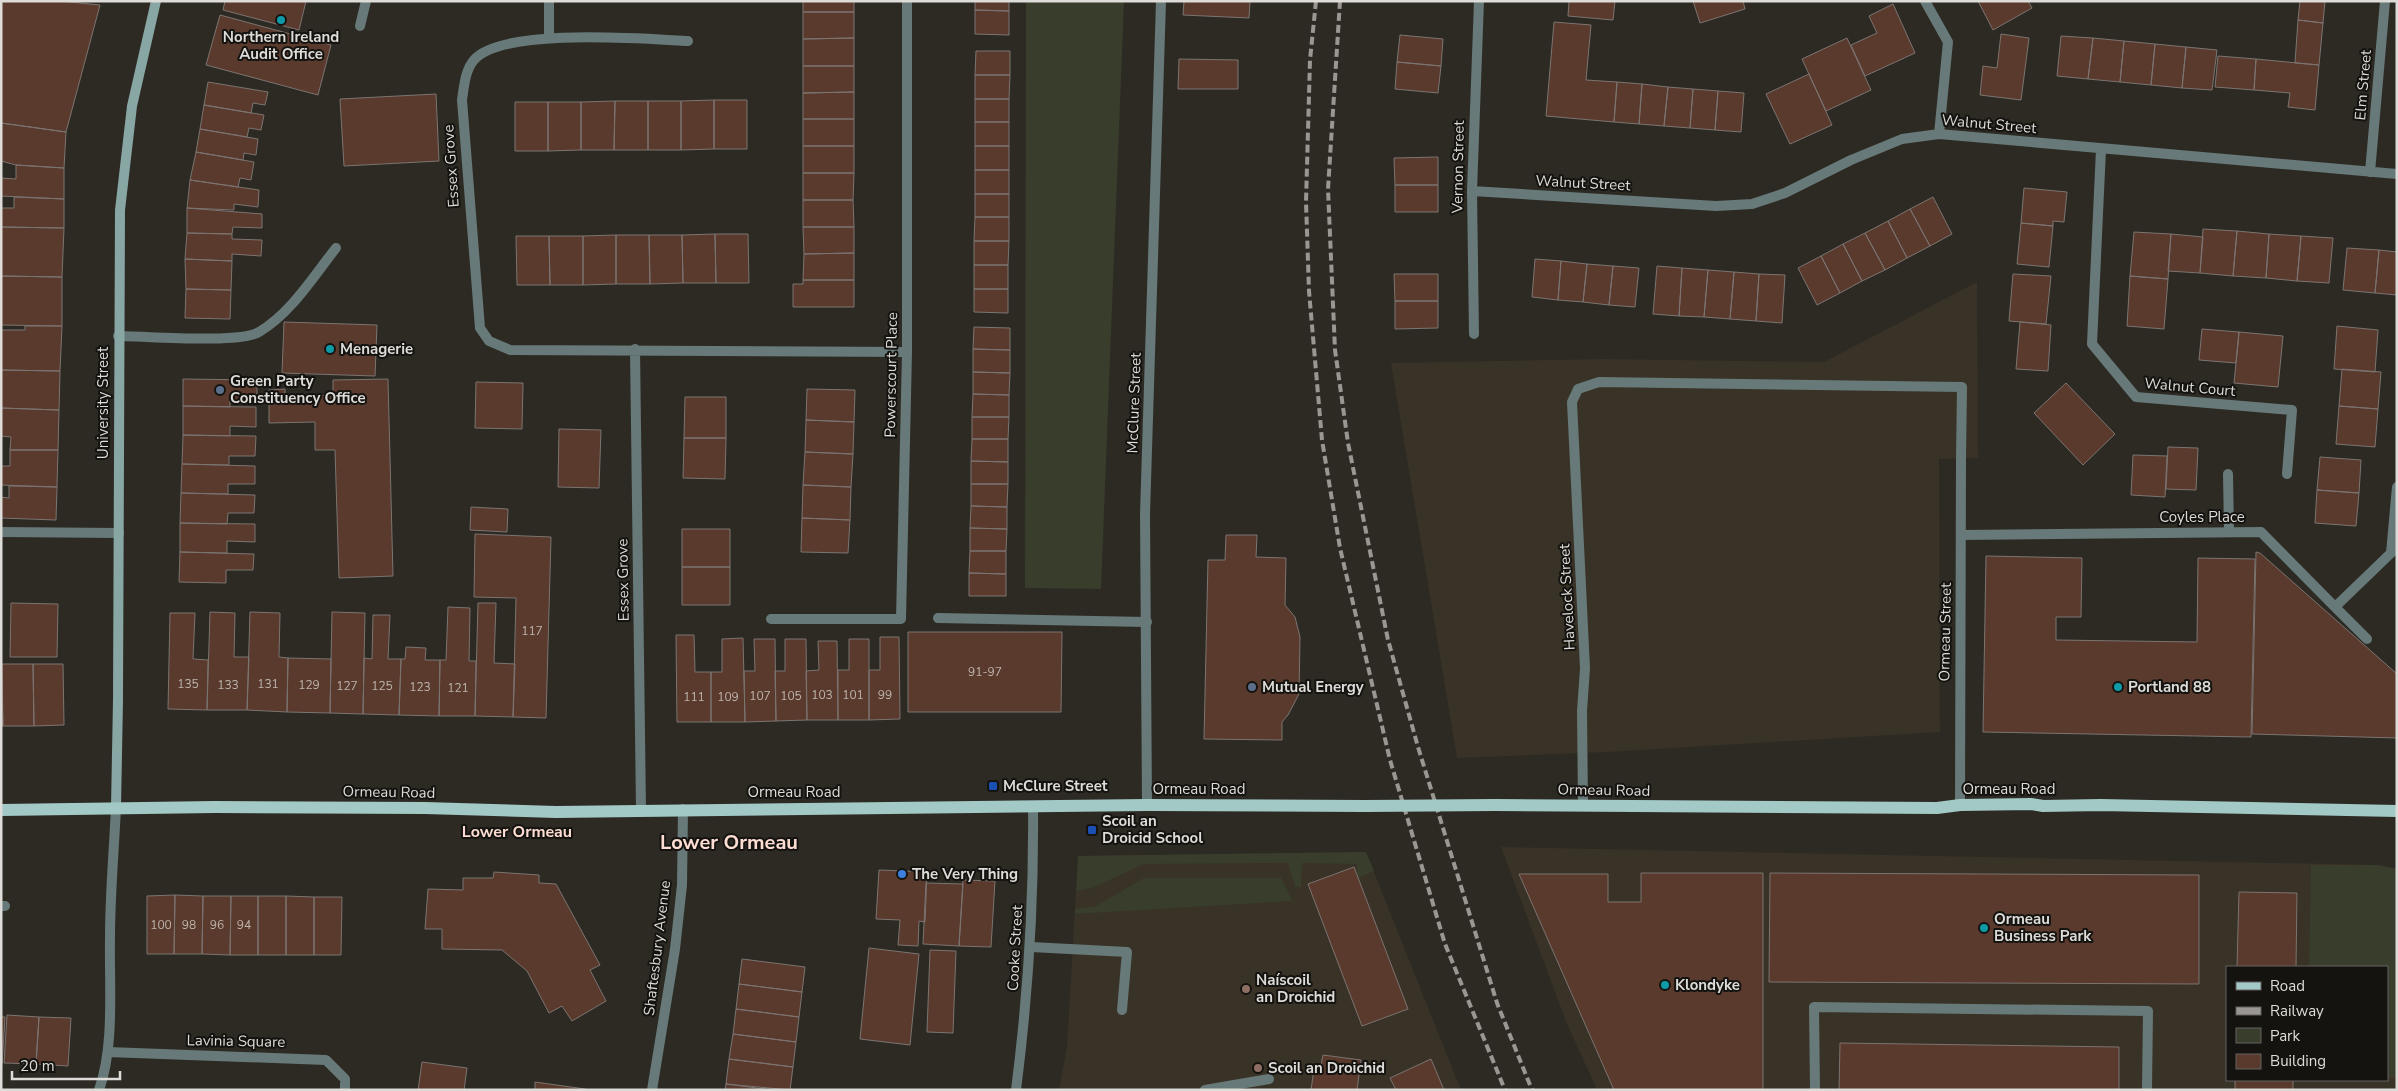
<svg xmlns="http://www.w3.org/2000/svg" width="2398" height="1091" viewBox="0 0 2398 1091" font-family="'Nunito Sans',sans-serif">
  <rect width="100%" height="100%" fill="#2d2a24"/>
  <path fill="#393226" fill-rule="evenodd" d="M1977 282 1978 458 1939 459 1940 732 1607 752 1457 758 1391 363 1603 359 1824 362Z
    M1501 847 2379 865 2397 870V1090H1597L1567 1024ZM2227 967H2387V1080H2227Z
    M1366 852 1461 1090H1059L1067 1047 1078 856Z"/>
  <path fill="#383d2c" d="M1026 1H1124L1101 589 1025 588Z
    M1366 852 1374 871 1358 878 1357 864 1302 863 1301 887H1295L1288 863 1144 864 1092 888 1076 891 1078 856Z
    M2311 865H2379L2397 869V1078H2387V967H2309Z
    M1144 878H1281L1293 901 1075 914V909L1096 906Z"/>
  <path fill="#593a2d" stroke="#7c7471" d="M1 1H60L100 5 66 132 1 123Z
    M225 1H306L299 30 223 10Z
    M803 1H854V12H803Z
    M975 1H1009V11L975 10Z
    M1184 1H1250L1249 18 1183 15Z
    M1569 1H1615L1613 20 1568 16Z
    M1693 1H1743L1745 9 1700 23Z
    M1978 1H2028L2032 8 1993 30Z
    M2300 1H2325L2323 23 2298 20Z
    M1893 4 1915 53 1865 76 1851 45 1877 33 1869 16Z
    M975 10 1009 11V35L975 34Z
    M803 12H854V38L803 39Z
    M220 15 331 45 318 95 206 65Z
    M2298 20 2323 23 2319 65 2295 63Z
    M1554 22 1591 25 1586 80 1617 82 1614 122 1546 116Z
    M2001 34 2029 38 2021 100 1980 95 1983 66 1997 68Z
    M1400 35 1443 39 1441 66 1397 62Z
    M2061 36 2093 38 2088 79 2057 76Z
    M854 38V66H803V39Z
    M1847 38 1871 90 1826 111 1802 59Z
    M2093 38 2124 41 2120 82 2088 79Z
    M2124 41 2155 44 2151 85 2120 82Z
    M2155 44 2186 47 2182 88 2151 85Z
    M2186 47 2217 50 2212 90 2182 88Z
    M976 51H1010V75H975Z
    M2218 56 2256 59 2254 90 2215 87Z
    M1179 59 1238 60V89H1178Z
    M2256 59 2319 65 2315 110 2288 107 2290 93 2254 90Z
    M1397 62 1441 66 1438 93 1395 89Z
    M803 66H854V92L803 93Z
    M1809 74 1832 125 1790 144 1766 94Z
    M975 75H1010L1009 99H975Z
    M208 82 268 92 265 105 253 103 251 113 204 105Z
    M1617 82 1642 84 1639 124 1614 122Z
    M1642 84 1668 87 1664 126 1639 124Z
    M1668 87 1693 89 1690 128 1664 126Z
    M1693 89 1718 91 1715 130 1690 128Z
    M1718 91 1744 93 1741 132 1715 130Z
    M854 92V119H803V93Z
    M436 94 439 161 344 166 340 99Z
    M975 99H1009V122H975Z
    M714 100H747V149H714Z
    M714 100V149L681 150V101Z
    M615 101H648V150H614Z
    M615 101 614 150H581V102Z
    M648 101H681V150H648Z
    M515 102H548V151H515Z
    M548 102H581V150L548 151Z
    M204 105 264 115 261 130 249 128 247 137 200 129Z
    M803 119H854V146H803Z
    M975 122H1009V146H975Z
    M1 123 66 132 64 168 16 165 1 161Z
    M200 129 258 139 256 155 244 153 243 160 196 152Z
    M803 146H854V173H803Z
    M975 146H1009V170H975Z
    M196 152 254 162 251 180 240 178 238 187 190 180Z
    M1438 157V185H1395L1394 158Z
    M16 165 64 168V199L1 196V178L16 179Z
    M975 170H1009V194H975Z
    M803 173H854L853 200H803Z
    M190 180 259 190 258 207 234 204V210L187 208Z
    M1395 185H1438V212H1395Z
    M2024 188 2067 192 2064 222 2053 221V226L2021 223Z
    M975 194H1009V217H975Z
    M14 197 64 199V228L1 227V208H14Z
    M1933 197 1952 234 1930 246 1910 209Z
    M803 200H853L854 227H803Z
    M187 208 262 214V228L233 227 232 234 187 233Z
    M1910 209 1930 246 1907 258 1888 221Z
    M975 217H1009V241H974Z
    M1888 221 1907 258 1885 270 1865 233Z
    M2021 223 2053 226 2049 267 2017 264Z
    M1 227 64 228 62 277 1 276Z
    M803 227H854V253L804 254Z
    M2203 229 2237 231 2233 276 2200 273Z
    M2237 231 2269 234 2266 278 2233 276Z
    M2134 232 2171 234 2168 279 2130 276Z
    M187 233 232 234V239L262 240 261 256 232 254V261L185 259Z
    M1865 233 1885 270 1862 281 1843 244Z
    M715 234H748L749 283H716Z
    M715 234 716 283H683L682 235Z
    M2171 234 2203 237 2200 273 2168 271Z
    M2269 234 2301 236 2297 281 2266 278Z
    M616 235H649L650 284H616Z
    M616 235V284L583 285V236Z
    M649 235H682L683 283 650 284Z
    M516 236H549L550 285H517Z
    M549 236H583V285H550Z
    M2301 236 2333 238 2329 283 2297 281Z
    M974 241H1009L1008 265H974Z
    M1843 244 1862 281 1840 293 1821 256Z
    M2347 248 2379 250 2375 293 2343 290Z
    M2379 250 2397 252V295L2375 293Z
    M854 253V280H803L804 254Z
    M1821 256 1840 293 1817 305 1798 268Z
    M185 259 232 261 231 290 186 289Z
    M1535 259 1561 261 1558 300 1532 297Z
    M1561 261 1587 264 1583 302 1558 300Z
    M1587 264 1613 266 1609 305 1583 302Z
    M974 265H1008V289H974Z
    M1613 266 1639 268 1635 307 1609 305Z
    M1657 266 1682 268 1679 316 1653 314Z
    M1682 268 1708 270 1704 317 1679 316Z
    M1708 270 1734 272 1730 319 1704 317Z
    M1734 272 1759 274 1756 321 1730 319Z
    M1394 274H1438V301H1395Z
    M1759 274 1785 275 1782 323 1756 321Z
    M2013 274 2051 276 2046 324 2009 321Z
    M1 276 62 277V326L1 325Z
    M2130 276 2168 279 2164 329 2127 326Z
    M803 280H854V307H793V284H803Z
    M186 289 231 290 230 319 185 318Z
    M974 289H1008V313L974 312Z
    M1395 301H1438V328L1395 329Z
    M284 322 377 325 375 376 282 373Z
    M2020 322 2051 325 2048 371 2016 369Z
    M25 326H62L60 371 1 370V330H25Z
    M2337 326 2378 330 2375 372 2334 369Z
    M974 327 1010 328V350L973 349Z
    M2202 329 2239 332 2236 363 2199 360Z
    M2239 332 2283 336 2278 387 2234 383Z
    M973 349 1010 350V373L973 372Z
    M2342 369 2381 372 2378 409 2339 406Z
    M1 370 60 371 59 410 1 408Z
    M973 372 1010 373 1009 395 973 394Z
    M183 379 257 380V400H230V407L183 406Z
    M388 379 393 576 339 578 335 450H315V422L269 423V390L285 389V397L333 395V380Z
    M476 382 523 383 522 429 475 428Z
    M2066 383 2115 434 2083 465 2034 413Z
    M807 389 855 390 854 422 806 420Z
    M973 394 1009 395V417H972Z
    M685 397H726V438H684Z
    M183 406 256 407V427L230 426V436L183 435Z
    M2339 406 2378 409 2375 447 2336 444Z
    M1 408 59 410 58 450H10L11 437 1 436Z
    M972 417H1009L1008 439H972Z
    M806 420 854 422 853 454 805 452Z
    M559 429 601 430 599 488 558 487Z
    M183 435 256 436 255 456H229V465L182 464Z
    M684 438H726L725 479 683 478Z
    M972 439H1008V462L971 461Z
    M2168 447 2198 448 2196 490 2166 489Z
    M10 450H58L57 487 1 485V466H10Z
    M805 452 853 454 851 487 803 485Z
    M2133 455 2167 456 2165 497 2131 495Z
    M2320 457 2361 460 2359 493 2317 490Z
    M971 461 1008 462V484H971Z
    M182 464 255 466V484H228V494L181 493Z
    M971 484H1008L1007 507 971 506Z
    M803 485 851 487 850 520 802 518Z
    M9 486 57 487 56 520 1 518V497L9 498Z
    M2317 490 2359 493 2356 526 2315 523Z
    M181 493 255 495 254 513H228L227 524 180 523Z
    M971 506 1007 507V529L970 528Z
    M471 507 508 509 507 532 470 530Z
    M802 518 850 520 848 553 801 552Z
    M180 523 255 524V542L227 541V553L180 552Z
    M970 528 1007 529 1006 551H970Z
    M682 529H730V567H682Z
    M475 534 551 537 546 718 513 717 516 598 474 597Z
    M1226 535H1257L1256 557 1286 558 1285 605 1295 617 1300 637 1299 694 1288 715 1282 722V740L1204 739 1208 560H1225Z
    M970 551H1006V574L969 573Z
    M180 552 254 554 253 570H226V583L179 582Z
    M2256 552 2260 553 2397 674V738L2252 734Z
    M1986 556 2082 558 2081 617H2056V640L2197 642 2198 558 2255 559 2251 737 1983 732Z
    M682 567H730V605H682Z
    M969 573 1006 574V596H969Z
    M11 603 58 604 57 657H10Z
    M478 603H496L494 663 515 664 513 717 475 716Z
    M448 607 470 608 469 661H476L475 716H439L440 660H446Z
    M210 612 235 613 234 657H249L247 710H207Z
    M250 612 280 613 279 657 288 658 287 712 247 710Z
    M332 612 365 613 363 714 330 713Z
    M170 613H195L193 659 208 660 207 710 168 709Z
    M373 615H390L388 659H401L399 715 363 714 364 658 372 659Z
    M908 632H1062L1061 712H908Z
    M676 635H694L695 672H711V722H677Z
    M880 637H899L900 719 869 720V670H880Z
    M743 638 745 722H711V672H722V639Z
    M754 639H775L776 721 745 722 744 671H755Z
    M785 639H806L807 720 776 721 775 671H785Z
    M849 639H869V720H838V670H849Z
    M818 641H837L838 720H807L806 671 819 670Z
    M406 647 426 648 425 660H440L439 716 399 715 401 659H405Z
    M288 658 331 659 330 713 287 712Z
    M1 664 3 726H1Z
    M2 664H33L34 726H3Z
    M33 664H63L64 725 34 726Z
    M1354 867 1408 1009 1362 1026 1308 884Z
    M879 870 927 872 925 922 919 921 918 946 898 945 900 920 876 919Z
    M494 872 539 875V883L556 884 600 965 590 970 606 1001 572 1021 562 1006 549 1013 527 971 502 950 442 949V929H425L428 889 463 890V878H493Z
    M1641 873H1763V1090H1614L1519 874H1608V902H1641Z
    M1770 873 2199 875V984L1769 982Z
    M963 880 995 881 991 947 959 946Z
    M926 883 963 884 959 946 923 944Z
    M2239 892 2297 893 2296 967H2237Z
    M175 895 203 896 202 954H174Z
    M175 895 174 954H147V896Z
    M203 896H231L230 955 202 954Z
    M231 896H258V955H230Z
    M258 896H286V955H258Z
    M286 896 314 897V955H286Z
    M314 897H342L341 955H314Z
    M869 948 919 954 910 1045 860 1039Z
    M930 950 956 951 953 1033 927 1032Z
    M742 959 805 967 802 992 739 984Z
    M739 984 802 992 799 1017 736 1009Z
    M736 1009 799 1017 796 1042 733 1034Z
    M7 1015 39 1017 36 1064 4 1063Z
    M1 1017H5L2 1065H1Z
    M39 1017 71 1018 68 1066 36 1064Z
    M733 1034 796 1042 793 1067 729 1059Z
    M1840 1043 2119 1047V1090H1839Z
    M1323 1055 1361 1060 1357 1090H1311L1314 1069 1320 1070Z
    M729 1059 793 1067 790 1090 726 1084Z
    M1431 1059 1444 1090H1396L1390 1078Z
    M422 1062 467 1068 464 1090H418Z
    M2235 1080H2293V1090H2235Z
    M535 1082 585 1089V1090H535Z
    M726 1084 772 1090H725Z"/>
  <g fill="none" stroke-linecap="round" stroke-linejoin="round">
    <path stroke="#677978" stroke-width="10" d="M360 26 366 1
      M549 38V1
      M118 336C146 336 239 344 259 332 291 313 313 277 336 248
      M1 532 119 533
      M2391 553 2397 487
      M938 618 1147 622
      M1583 805 1582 711 1585 668 1572 402 1578 389 1599 382 1962 387 1961 459
      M1 906H5
      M1031 947 1127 952 1122 1010
      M1205 1090 1269 1079
      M1815 1090 1814 1007 2148 1011 2147 1090"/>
    <path stroke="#677978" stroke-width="10" d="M1925 1 1948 42 1939 134
      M688 41C645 39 502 27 474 60 465 70 464 87 462 100L480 328 489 341 510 350 907 352
      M2101 149 2092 344 2136 397 2292 410 2287 474
      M2370 172 2385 1
      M1472 191 1716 206 1752 204 1785 193 1851 160 1902 139 1939 134 2397 174
      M1474 334 1472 191 1479 1
      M635 349 641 810
      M2228 474 2229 531
      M1961 535 2261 532 2335 607 2391 553
      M2335 607 2367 639
      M771 619H901L907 352V1
      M1147 805 1145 514 1161 1
      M1960 805 1961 459
      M108 1052 326 1060 345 1079V1090
      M99 1090C115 1045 109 985 110 937 110 894 114 851 116 807
      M652 1090 675 949 682 885 683 809
      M1016 1090C1028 996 1034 902 1033 807"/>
    <path stroke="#88a6a4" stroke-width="10" d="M116 807 118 700 120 210 132 106 156 1"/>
    <path stroke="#a2c9c6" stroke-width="12" d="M1495 805 1937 808 1960 805 2031 804 2043 806 2101 805 2397 811
      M1 810 215 807 425 808 556 812 1147 805 1365 806"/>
    <path stroke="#9a9793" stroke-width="4" stroke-dasharray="8 4" stroke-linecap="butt" d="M1316 1 1310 60 1306 202 1309 291 1322 440 1340 548 1390 760 1445 944 1505 1090
      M1340 1 1328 189 1335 350 1348 443 1388 640 1418 747 1497 1003 1532 1090"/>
    <path stroke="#a2c9c6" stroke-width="12" d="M1365 806 1495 805"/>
  </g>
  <g fill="#0f9aa8" stroke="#141310" stroke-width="2">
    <circle cx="281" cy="20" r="5"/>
    <circle cx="330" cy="349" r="5"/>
    <circle cx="2118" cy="687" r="5"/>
    <circle cx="1984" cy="928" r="5"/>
    <circle cx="1665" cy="985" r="5"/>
  </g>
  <g fill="#5c6f8a" stroke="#141310" stroke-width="2">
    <circle cx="220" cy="390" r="5"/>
    <circle cx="1252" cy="687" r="5"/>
  </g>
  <g fill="#1a4fb4" stroke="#141310" stroke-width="2">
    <rect x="988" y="781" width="10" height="10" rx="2.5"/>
    <rect x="1087" y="825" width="10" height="10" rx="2.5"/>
  </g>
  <circle fill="#3f7fe0" stroke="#141310" stroke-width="2" cx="902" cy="874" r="5"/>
  <g fill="#8d6e63" stroke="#141310" stroke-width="2">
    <circle cx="1246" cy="989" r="5"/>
    <circle cx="1258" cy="1068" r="5"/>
  </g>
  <g text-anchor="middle" stroke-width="4" stroke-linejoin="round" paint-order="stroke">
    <g font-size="12" fill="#bdb4ad">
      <text x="532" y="635">117</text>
      <text x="985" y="676">91-97</text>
      <text x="188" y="688">135</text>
      <text x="268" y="688">131</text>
      <text x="228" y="689">133</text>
      <text x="309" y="689">129</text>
      <text x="347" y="690">127</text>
      <text x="382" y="690">125</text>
      <text x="420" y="691">123</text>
      <text x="458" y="692">121</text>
      <text x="822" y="699">103</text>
      <text x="853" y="699">101</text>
      <text x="885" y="699">99</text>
      <text x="760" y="700">107</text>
      <text x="791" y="700">105</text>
      <text x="694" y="701">111</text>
      <text x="728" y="701">109</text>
      <text x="161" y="929">100</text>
      <text x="189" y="929">98</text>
      <text x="217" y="929">96</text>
      <text x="244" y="929">94</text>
    </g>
    <g font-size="15" font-weight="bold" fill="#dedcd8" stroke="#141310" text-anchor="start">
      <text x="281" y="42" text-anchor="middle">Northern Ireland<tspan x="281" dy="17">Audit Office</tspan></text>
      <text x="340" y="354">Menagerie</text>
      <text x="230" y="386">Green Party<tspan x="230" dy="17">Constituency Office</tspan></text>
      <text x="1262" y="692">Mutual Energy</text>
      <text x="2128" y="692">Portland 88</text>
      <text x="1003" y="791">McClure Street</text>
      <text x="1102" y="826">Scoil an<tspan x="1102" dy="17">Droicid School</tspan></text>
      <text x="912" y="879">The Very Thing</text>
      <text x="1994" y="924">Ormeau<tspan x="1994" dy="17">Business Park</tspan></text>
      <text x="1256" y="985">Naíscoil<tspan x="1256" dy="17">an Droichid</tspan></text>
      <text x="1675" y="990">Klondyke</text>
      <text x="1268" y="1073">Scoil an Droichid</text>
    </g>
    <g font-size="15" fill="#dedcd8" stroke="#141310">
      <text transform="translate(2363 85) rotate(-85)" y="5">Elm Street</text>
      <text transform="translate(1989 124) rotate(5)" y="5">Walnut Street</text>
      <text transform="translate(451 166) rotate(-94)" y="5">Essex Grove</text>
      <text transform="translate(1458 167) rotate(-89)" y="5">Vernon Street</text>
      <text transform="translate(1583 183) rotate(3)" y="5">Walnut Street</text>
      <text transform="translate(891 375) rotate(-89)" y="5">Powerscourt Place</text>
      <text transform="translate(2190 387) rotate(5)" y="5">Walnut Court</text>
      <text transform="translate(103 403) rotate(-90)" y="5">University Street</text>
      <text transform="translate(1134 403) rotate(-88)" y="5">McClure Street</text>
      <text x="2202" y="522">Coyles Place</text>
      <text transform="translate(623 580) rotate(-91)" y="5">Essex Grove</text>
      <text transform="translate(1567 597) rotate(-93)" y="5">Havelock Street</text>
      <text transform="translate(1945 632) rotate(-89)" y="5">Ormeau Street</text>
      <text x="1199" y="794">Ormeau Road</text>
      <text x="2009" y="794">Ormeau Road</text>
      <text transform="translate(1604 790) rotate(1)" y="5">Ormeau Road</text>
      <text transform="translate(389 792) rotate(1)" y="5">Ormeau Road</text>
      <text x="794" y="797">Ormeau Road</text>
      <text transform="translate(657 948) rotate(-83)" y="5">Shaftesbury Avenue</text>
      <text transform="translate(1015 948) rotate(-87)" y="5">Cooke Street</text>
      <text transform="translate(236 1041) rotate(1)" y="5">Lavinia Square</text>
    </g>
    <g font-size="16" font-weight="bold" fill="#fddcd2" stroke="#141310">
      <text x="517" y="837">Lower Ormeau</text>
    </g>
    <g font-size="20" font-weight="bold" fill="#fddcd2" stroke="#141310">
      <text x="729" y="849">Lower Ormeau</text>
    </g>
  </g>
  <rect width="2398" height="1091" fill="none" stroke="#dedcd8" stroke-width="5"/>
  <rect x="2226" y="966" width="162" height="115" fill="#141310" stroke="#656360"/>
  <rect x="2236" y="982" width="25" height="8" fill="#a2c9c6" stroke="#656360"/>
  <text x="2270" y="991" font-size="15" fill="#dedcd8">Road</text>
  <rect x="2236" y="1007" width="25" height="8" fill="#9a9793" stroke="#656360"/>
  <text x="2270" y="1016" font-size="15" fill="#dedcd8">Railway</text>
  <rect x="2236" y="1028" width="25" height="15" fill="#383d2c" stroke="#656360"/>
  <text x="2270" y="1041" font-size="15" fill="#dedcd8">Park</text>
  <rect x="2236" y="1054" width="25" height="15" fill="#593a2d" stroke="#656360"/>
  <text x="2270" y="1066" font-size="15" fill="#dedcd8">Building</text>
  <path d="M12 1071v8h108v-8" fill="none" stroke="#dedcd8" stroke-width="2.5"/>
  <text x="20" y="1071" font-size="15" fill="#dedcd8" stroke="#141310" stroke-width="4" paint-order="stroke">20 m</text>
</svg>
